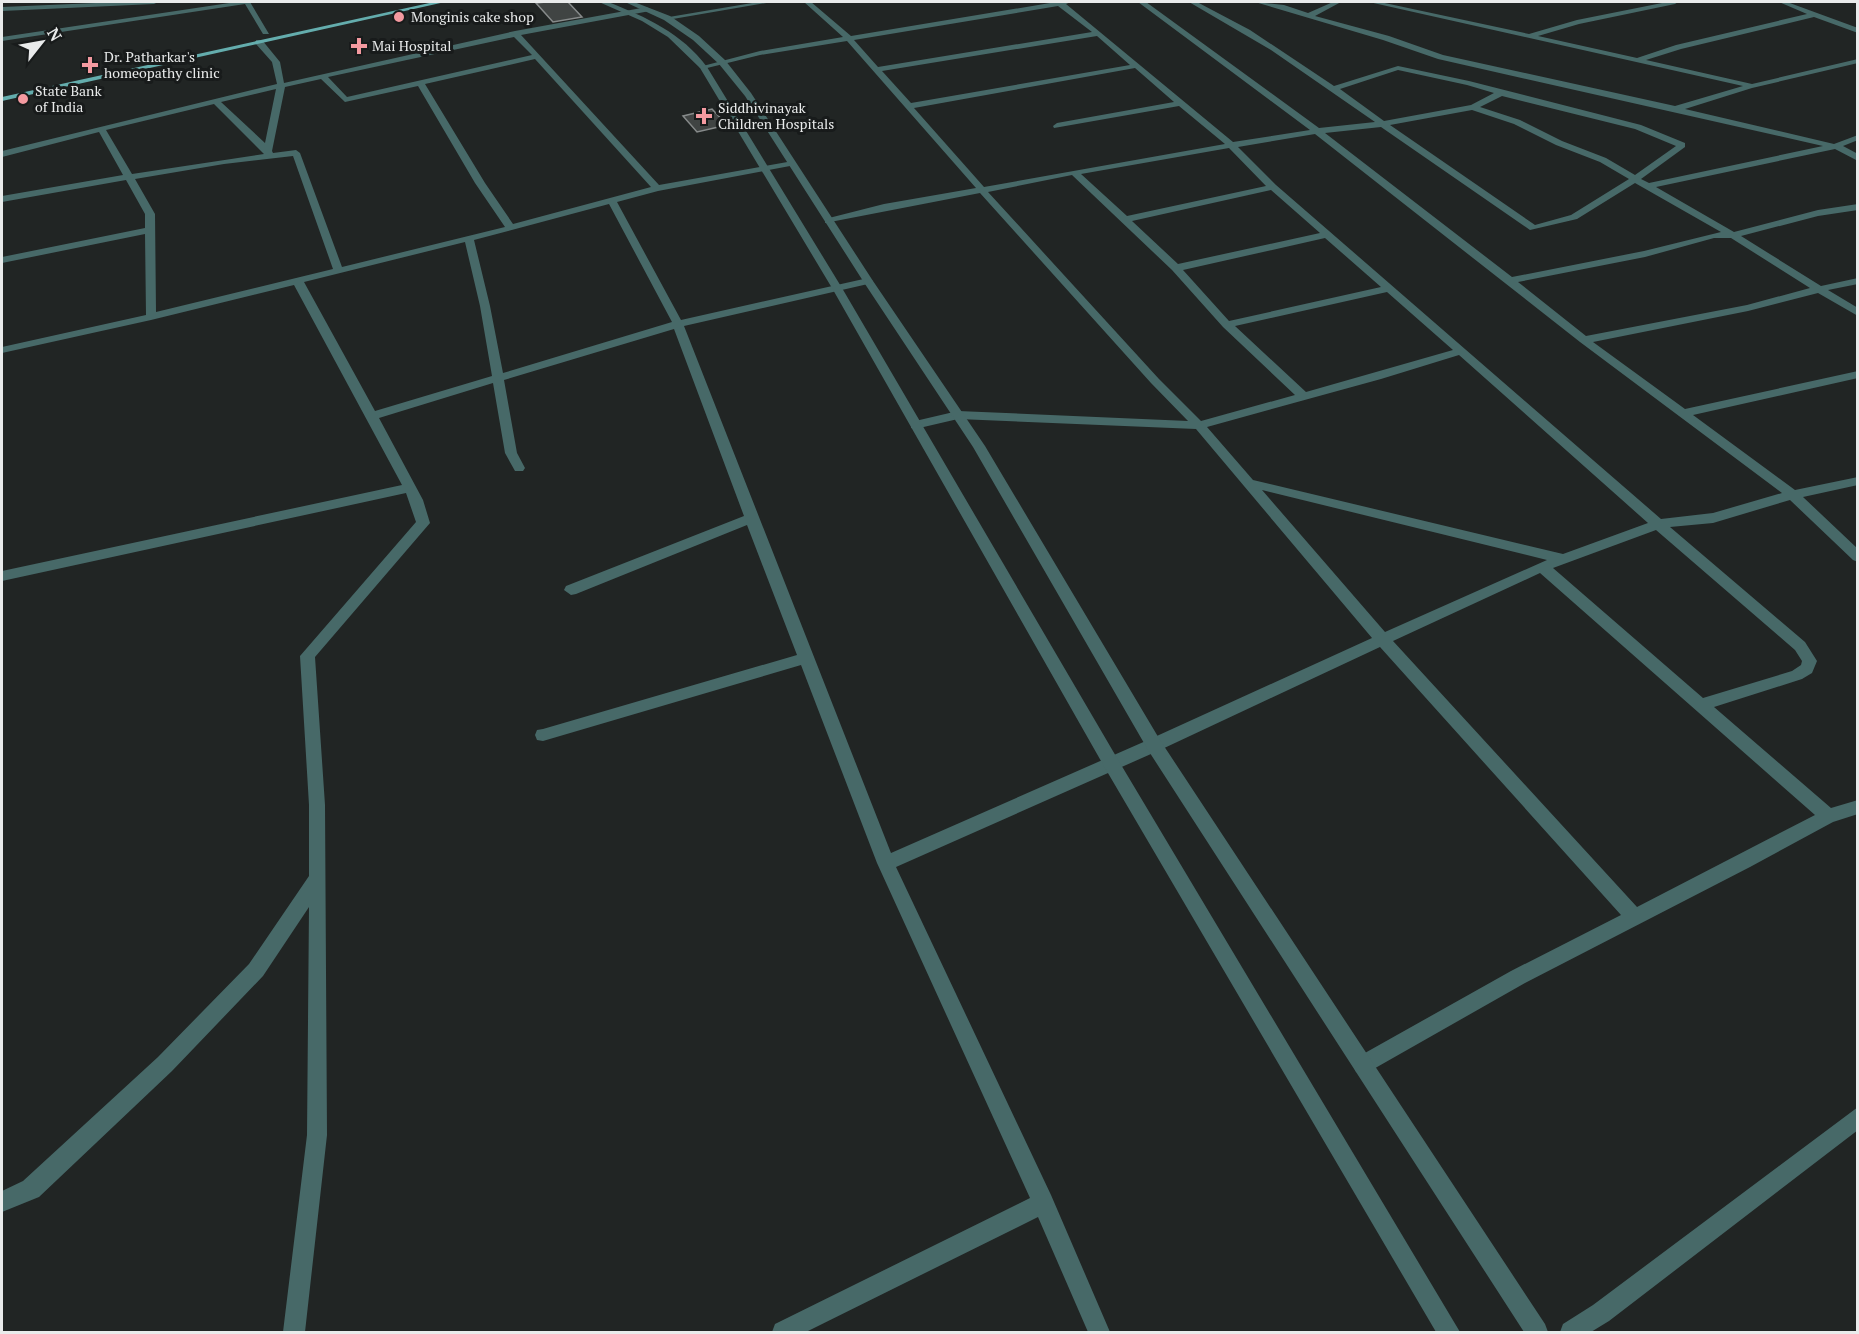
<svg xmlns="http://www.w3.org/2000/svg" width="1859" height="1334" viewBox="0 0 1859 1334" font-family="'PT Serif',serif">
  <rect width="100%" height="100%" fill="#212524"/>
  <path fill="#404443" stroke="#868a8a" stroke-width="1.5" d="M546 2H568L582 17 553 22 536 3Z
    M712 109 727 125 697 132 683 116Z"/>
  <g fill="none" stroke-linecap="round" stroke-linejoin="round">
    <path fill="#476968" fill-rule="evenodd" d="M119 2H158L154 4 2 11V7Z
      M236 2H250L269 34H263L245 4 2 41V37Z
      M758 2H772L667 20 663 18Z
      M804 2H811L851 36 1056 2H1071L1066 4 1233 142 1310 130 1138 2H1146L1319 128 1375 122 1271 50 1189 2H1197L1250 30 1334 86 1398 66 1469 81 1641 125 1685 143V147L1641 179 1649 183 1823 146 1438 59 1383 40 1255 2 1284 5 1308 13 1333 2H1341L1315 16 1389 36 1443 55 1675 106 1743 86 1369 2H1380L1529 34 1577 20 1667 2H1678L1675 4 1579 24 1538 36 1637 58 1676 45 1807 14 1779 2H1787L1858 28V33L1814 17 1681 49 1646 60 1752 84 1858 59V63L1752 88 1685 109 1834 144 1858 135V140L1843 146 1858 154V161L1835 149 1656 187 1734 232 1818 210 1858 204V210L1818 216 1741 236 1821 286 1858 278V284L1828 290 1858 308V316L1818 293 1748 311 1593 342 1685 409 1858 371V378L1693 415 1795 490 1858 477V485L1803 497 1858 549V562L1853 560 1790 500 1713 523 1670 527 1805 642 1817 661 1812 673 1802 679 1714 707 1831 808 1858 800V814L1833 822 1750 867 1525 983 1363 1075 1356 1072 1353 1065 1356 1058 1511 971 1621 915 1380 647 1160 750 896 867 1051 1195 1110 1332H1088L1038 1217 806 1332H772L775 1324 1030 1198 877 863 801 665 543 741 537 740 535 735 537 730 543 729 797 655 747 525 576 594 571 595 564 590 566 586 744 516 674 329 504 380 517 453 525 468 523 471H515L505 453 493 383 379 418 423 500 430 523 315 657 325 805 327 1135 305 1332H283L307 1135 309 907 263 976 172 1071 39 1197 2 1212V1191L23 1181 158 1057 249 964 309 876V805L300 656 416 522 406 493 2 581V571L402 485 294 285 151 320 2 353V347L146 315 145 234 2 263V257L145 228V214L126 180 2 202V196L123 175 99 132 2 157V151L277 84 272 62 256 44V40H262L280 62 284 83 515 31 647 7 650 11 521 35 659 185 793 161 794 163 790 166 658 191 617 202 681 320 868 278 873 281 868 284 684 326 891 853 1148 740 1372 638 1196 429 958 419 915 429 911 428V422L958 411 1188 421 1151 383 980 193 825 223V219L884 204 976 188 847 41 760 55 703 69 699 67 760 51 843 37ZM1058 6 1092 32 878 67 854 40ZM1097 36 1130 65 911 103 882 71ZM514 37 532 55 347 97 328 77ZM535 59 651 187 513 224 485 183 425 84ZM1135 68 1174 102 1057 123 1053 126 1054 128 1179 106 1225 144 984 187 914 108ZM1398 70 1467 85 1494 93 1471 105 1384 121 1340 89ZM321 79 345 102 418 86 475 183 505 227 342 267 300 153 296 150 273 153 272 151 285 87ZM276 89 265 143 221 102ZM1502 96 1635 129 1676 146 1635 175 1606 158 1562 141 1520 120 1480 107ZM214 104 264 154 132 174 106 130ZM1472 110 1514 124 1556 145 1600 162 1629 179 1571 215 1535 225 1390 125ZM1381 127 1530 230 1577 219 1635 183 1721 232 1644 251 1512 277 1325 133ZM1315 134 1580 342 1782 493 1713 513 1661 519 1276 185 1238 147ZM1229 148 1266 186 1127 216 1081 174ZM293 156 333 269 156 312 155 214 135 179 224 164ZM1072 175 1172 270 1223 327 1295 395 1201 421 1159 379 988 192ZM1271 190 1320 233 1178 264 1132 221ZM609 204 672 322 503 373 490 306 474 240ZM1325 238 1381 287 1229 321 1183 270ZM1714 238H1731L1810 288 1747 305 1586 336 1518 282 1645 257ZM465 242 480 306 492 376 375 411 304 282ZM1387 292 1453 350 1306 392 1235 326ZM1459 355 1648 523 1563 554 1253 480 1207 427 1381 379ZM1262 490 1547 560 1385 632ZM1656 530 1795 650 1802 661 1801 665 1792 671 1703 698 1553 568ZM1540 573 1815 815 1637 907 1393 641Z
      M1858 1107V1130L1609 1321 1591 1332H1560L1563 1324 1593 1305Z"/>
    <path fill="#476968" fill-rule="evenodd" d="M599 2H608C646 17 682 33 707 67L842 288 1117 758 1460 1332H1436L1105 768 832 288 700 68 668 37 642 21Z
      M625 2H634L670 16 699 36 725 60 751 93 873 281 985 446 1160 740 1545 1324 1548 1332H1524L1148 750 973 447 863 281 745 96 719 64 693 40 664 20Z"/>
    <path fill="#64adad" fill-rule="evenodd" d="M434 2H445L2 101V97Z"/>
  </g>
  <g fill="#f49aa0" stroke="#181b1b" stroke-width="2">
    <circle cx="399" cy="17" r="6"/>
    <path d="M356 37h6v6h6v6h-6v6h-6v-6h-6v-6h6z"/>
    <path d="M87 56h6v6h6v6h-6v6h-6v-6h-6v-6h6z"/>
    <circle cx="23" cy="99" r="6"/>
    <path d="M701 107h6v6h6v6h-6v6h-6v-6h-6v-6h6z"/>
  </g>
  <g text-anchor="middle" stroke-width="6" stroke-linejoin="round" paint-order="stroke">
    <g font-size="14" fill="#e9ebeb" stroke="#181b1b" text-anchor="start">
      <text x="411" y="22">Monginis cake shop</text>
      <text x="372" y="51">Mai Hospital</text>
      <text x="104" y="62">Dr. Patharkar's<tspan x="104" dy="16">homeopathy clinic</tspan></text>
      <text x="35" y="96">State Bank<tspan x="35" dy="16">of India</tspan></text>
      <text x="718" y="113">Siddhivinayak<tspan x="718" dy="16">Children Hospitals</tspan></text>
    </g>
  </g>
  <rect width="1859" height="1334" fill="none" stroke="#e9ebeb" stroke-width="6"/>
  <g transform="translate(42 42) rotate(59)" stroke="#181b1b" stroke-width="4.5" paint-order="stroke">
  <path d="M0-4.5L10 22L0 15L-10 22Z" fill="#e9ebeb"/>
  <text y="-9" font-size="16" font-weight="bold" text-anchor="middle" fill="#e9ebeb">N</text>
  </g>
</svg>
